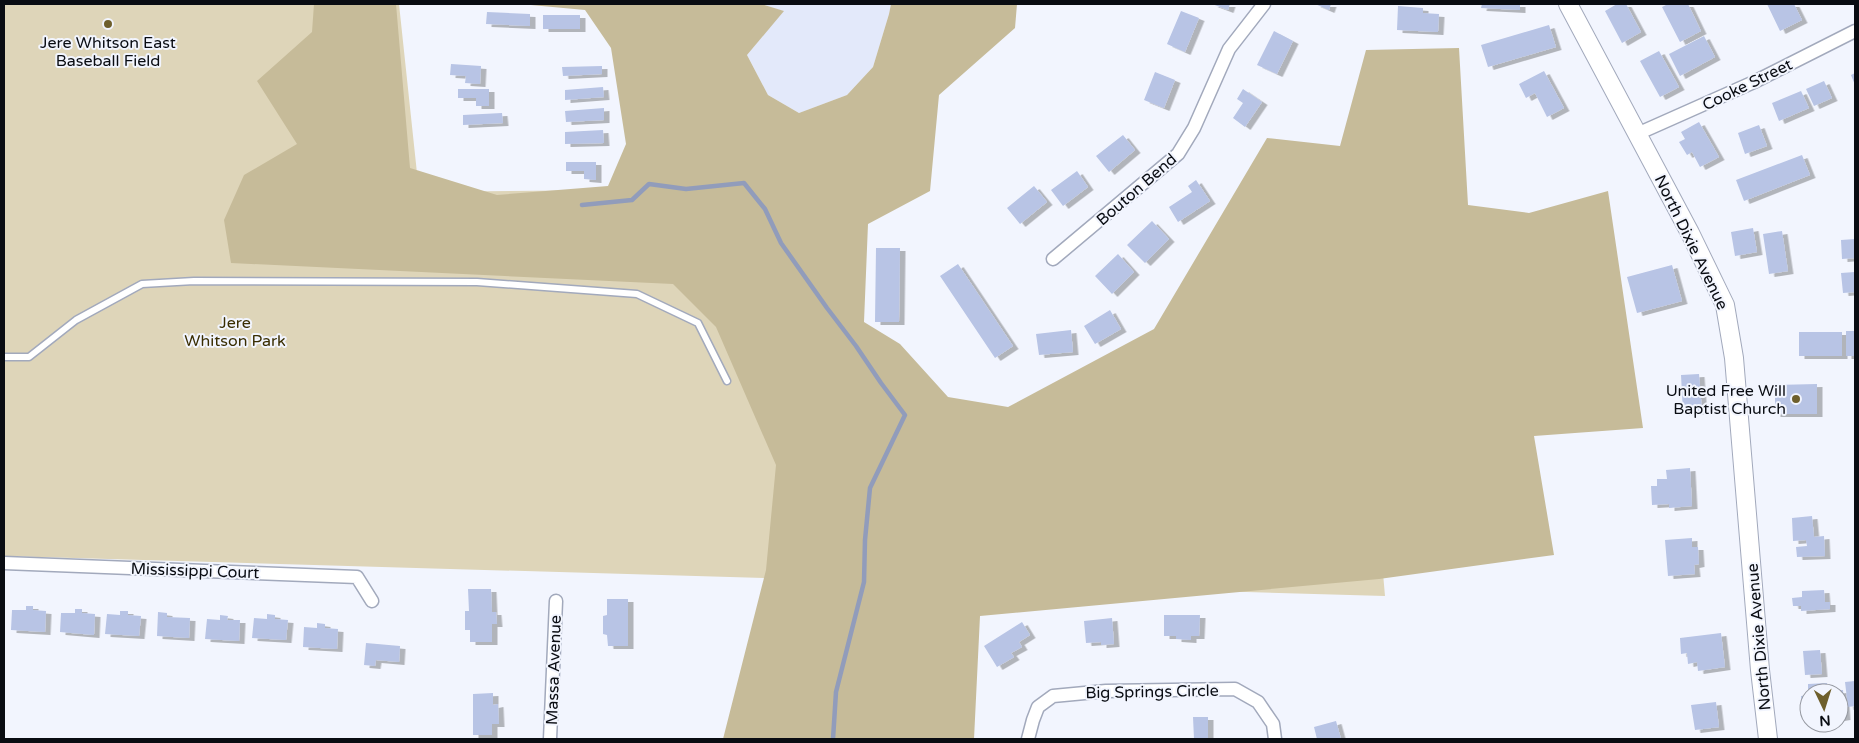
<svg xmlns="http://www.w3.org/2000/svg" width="1859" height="743" viewBox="0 0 1859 743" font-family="'Varela Round',sans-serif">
  <defs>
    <filter id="shadow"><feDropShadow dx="5.5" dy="3" stdDeviation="0" flood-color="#0004"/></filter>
  </defs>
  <rect width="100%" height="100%" fill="#f2f5fe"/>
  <path fill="#e3e9fa" d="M761 4H891L889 14 873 67 847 95 799 113 768 95 747 55 783 11Z"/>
  <path fill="#ded5b9" d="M4 4H399L419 192 621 190 857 322 930 414 1019 424 1355 254 1385 596 4 556Z"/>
  <path fill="#c6bb99" d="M314 4H396L410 168 497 195 608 186 626 144 611 48 585 10 520 4H761L784 11 747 55 768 95 799 113 847 95 873 67 889 14 891 4H1017L1015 28 939 95 930 191 868 224 864 322 900 344 948 397 1008 407 1154 329 1267 138 1340 146 1366 50 1459 48 1468 205 1529 213 1608 191 1643 428 1534 436 1554 555 1379 579 980 616 974 739H723L766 570 776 465 716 327 673 284 231 263 224 220 244 175 297 144 257 81 312 32Z"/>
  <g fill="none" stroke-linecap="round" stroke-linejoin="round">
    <path stroke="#919cbb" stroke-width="4.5" d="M582 205 632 200 649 184 686 189 744 183 765 209 781 243 827 308 856 346 881 383 905 415 870 488 865 540 864 582 836 692 833 739"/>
  </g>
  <path fill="#b8c4e5" filter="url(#shadow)" d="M1212 4H1230L1228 10Z
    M1315 4H1331L1329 10Z
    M1482 4H1520V10L1481 8Z
    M1617 4H1626L1641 32 1622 43 1605 11Z
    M1668 4H1688L1701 31 1680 42 1662 7Z
    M1767 4H1794L1802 20 1780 31Z
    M1398 6 1423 8V13L1439 14 1438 32 1397 30Z
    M1181 11 1199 18 1185 52 1167 44Z
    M487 12 530 14V26L486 24Z
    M543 15H580V29H543Z
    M1549 25 1556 47 1488 67 1481 45Z
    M1274 31 1293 41 1277 74 1257 65Z
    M1704 36 1715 57 1680 76 1669 54Z
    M1659 51 1679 87 1660 97 1640 61Z
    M451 64 481 66 480 84 465 83 466 76 450 75Z
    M602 66V74L563 76 562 67Z
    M1544 71 1564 108 1547 117 1535 93 1526 98 1519 84Z
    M1155 72 1175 80 1164 108 1144 100Z
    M1855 73V85L1851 75Z
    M1824 81 1832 98 1814 106 1806 89Z
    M603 87 604 97 565 100V90Z
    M458 89H489V106H476V98H458Z
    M1243 89 1262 102 1245 127 1233 118 1243 103 1237 99Z
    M1801 91 1809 108 1779 121 1772 103Z
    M604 108V120L566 122 565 111Z
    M502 113 503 123 463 125V115Z
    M1699 122 1719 157 1700 167 1692 152 1687 155 1679 142 1685 139 1681 132Z
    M1759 125 1767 146 1745 154 1738 133Z
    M603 130 604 143 565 144V132Z
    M1123 135 1135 150 1109 172 1096 156Z
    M1802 155 1810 175 1744 201 1736 180Z
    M566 162H596V180L584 179V171H566Z
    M1077 171 1088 187 1063 206 1051 190Z
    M1196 180 1210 201 1178 222 1169 207 1192 192 1188 186Z
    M1034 186 1047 202 1020 224 1007 208Z
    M1152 221 1169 239 1145 263 1127 245Z
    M1753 228 1757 252 1735 256 1731 232Z
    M1782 231 1788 271 1769 274 1763 234Z
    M1855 239V258L1842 259 1841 240Z
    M876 248H900L899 322H875Z
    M1118 254 1134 272 1112 294 1095 276Z
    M958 264 1013 346 995 358 940 276Z
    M1672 265 1682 301 1637 313 1627 277Z
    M1855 272V292L1843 293 1841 273Z
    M1110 310 1121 329 1095 344 1084 326Z
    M1071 330 1073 352 1039 355 1036 334Z
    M1846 331H1855V356H1846Z
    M1799 332H1842V356H1799Z
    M1699 374 1702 411 1683 413 1681 375Z
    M1817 384V414H1775V385Z
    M1690 468 1692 506 1669 508V504L1652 505 1651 486H1657V479H1667L1666 470Z
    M1812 516 1814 537 1824 536 1825 556 1797 557 1796 547 1807 546 1806 540 1793 541 1792 518Z
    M1692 538V547H1698L1699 564 1694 565 1695 574 1668 576 1665 540Z
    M468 589H491L492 612H496L497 624H492V642H470V630H465V611H469Z
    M1824 590 1825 602H1830V609L1801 611V606H1793L1792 598 1802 597V591Z
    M607 599H628V646H608L607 635 603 634V616L607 615Z
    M26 606H33V610L46 611 45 632 11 630 12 610H26Z
    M75 609H82V613L95 614 94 635 60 632 61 613H75Z
    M120 611H128V615L141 616 139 636 105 634 107 614 120 615Z
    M158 612 167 613V617L190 618 189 638 157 636Z
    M267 614 275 615V619L288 620 286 640 252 638 254 618 267 619Z
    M220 615 228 616 227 620H240L239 641 205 639 207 619 220 620Z
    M1164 615H1200L1199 636H1191V640L1176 639V636H1164Z
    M1112 618 1114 644 1101 645V642L1086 643 1084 621Z
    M1022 622 1030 635 1019 642 1022 647 1011 653 1014 657 997 667 984 646Z
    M317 623 325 624V628L338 629 337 649 303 647 304 627 317 628Z
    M1721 633 1725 667 1698 671 1697 662 1688 664 1687 653 1681 654 1680 638Z
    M366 643 400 646 399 662 376 660 375 666 364 665Z
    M1820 650 1822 674 1805 675 1803 651Z
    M1855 681V706L1848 707 1845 682Z
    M1827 683 1828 691 1843 690 1845 717 1839 718V693H1808V684Z
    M493 693V705L498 704 499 724H492V735H473V694Z
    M1809 695V708L1802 709 1801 696Z
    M1716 702 1719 727 1695 730 1691 705Z
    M1193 717H1208V739H1194Z
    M1336 721 1341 739H1317L1314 727Z"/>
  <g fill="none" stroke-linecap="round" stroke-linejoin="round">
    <g stroke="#a2a9bc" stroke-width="9">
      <path id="lane" d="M4 357H29L76 320 142 284 194 281 477 282 637 294 698 323 727 381"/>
    </g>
    <g stroke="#a2a9bc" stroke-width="15">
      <path id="street" d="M1637 134 1754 82 1855 31
        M1053 259 1178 154 1194 128 1229 49 1264 4
        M4 563 357 577 372 601
        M550 739 556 601
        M1028 739 1033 720 1038 707 1053 696 1106 691 1235 689 1258 702 1273 724 1275 739"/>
    </g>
    <g stroke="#a2a9bc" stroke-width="20">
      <path id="secondary" d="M1568 4 1690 233 1725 305 1734 358 1760 670 1768 739"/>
    </g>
    <use href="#lane" stroke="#fff" stroke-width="6"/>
    <use href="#street" stroke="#fff" stroke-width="12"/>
    <use href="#secondary" stroke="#fff" stroke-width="18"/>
  </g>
  <g fill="#6e5f2c" stroke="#f2f5fe" stroke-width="2">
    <circle cx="108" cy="24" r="5"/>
    <circle cx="1796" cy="399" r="5"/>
  </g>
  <g text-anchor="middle" stroke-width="4" stroke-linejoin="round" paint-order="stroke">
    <g font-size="16" fill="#090c12" stroke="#f2f5fe">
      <text x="108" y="48">Jere Whitson East<tspan x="108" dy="18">Baseball Field</tspan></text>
      <text x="1786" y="396" text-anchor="end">United Free Will<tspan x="1786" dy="18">Baptist Church</tspan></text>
    </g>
    <g font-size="16" fill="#090c12" stroke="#f2f5fe">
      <text transform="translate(1747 84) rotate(-26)" y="6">Cooke Street</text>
      <text transform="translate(1136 189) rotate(-41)" y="6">Bouton Bend</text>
      <text transform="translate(1692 242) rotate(64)" y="6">North Dixie Avenue</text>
      <text transform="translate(195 570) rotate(2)" y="6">Mississippi Court</text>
      <text transform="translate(1758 637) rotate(-95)" y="6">North Dixie Avenue</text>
      <text transform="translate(553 670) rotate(-88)" y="6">Massa Avenue</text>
      <text transform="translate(1152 691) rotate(-1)" y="6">Big Springs Circle</text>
    </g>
    <g font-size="16" fill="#392d00" stroke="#f2f5fe">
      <text x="235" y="328">Jere<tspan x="235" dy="18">Whitson Park</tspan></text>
    </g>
  </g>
  <rect width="1859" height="743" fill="none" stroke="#090c12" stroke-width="10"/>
  <g transform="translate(1824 708) rotate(176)"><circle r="24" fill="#f2f5fe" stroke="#9598a0"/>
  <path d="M0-4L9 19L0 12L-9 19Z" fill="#6e5f2c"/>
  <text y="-8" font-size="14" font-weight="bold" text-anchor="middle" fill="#090c12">N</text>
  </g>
</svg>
